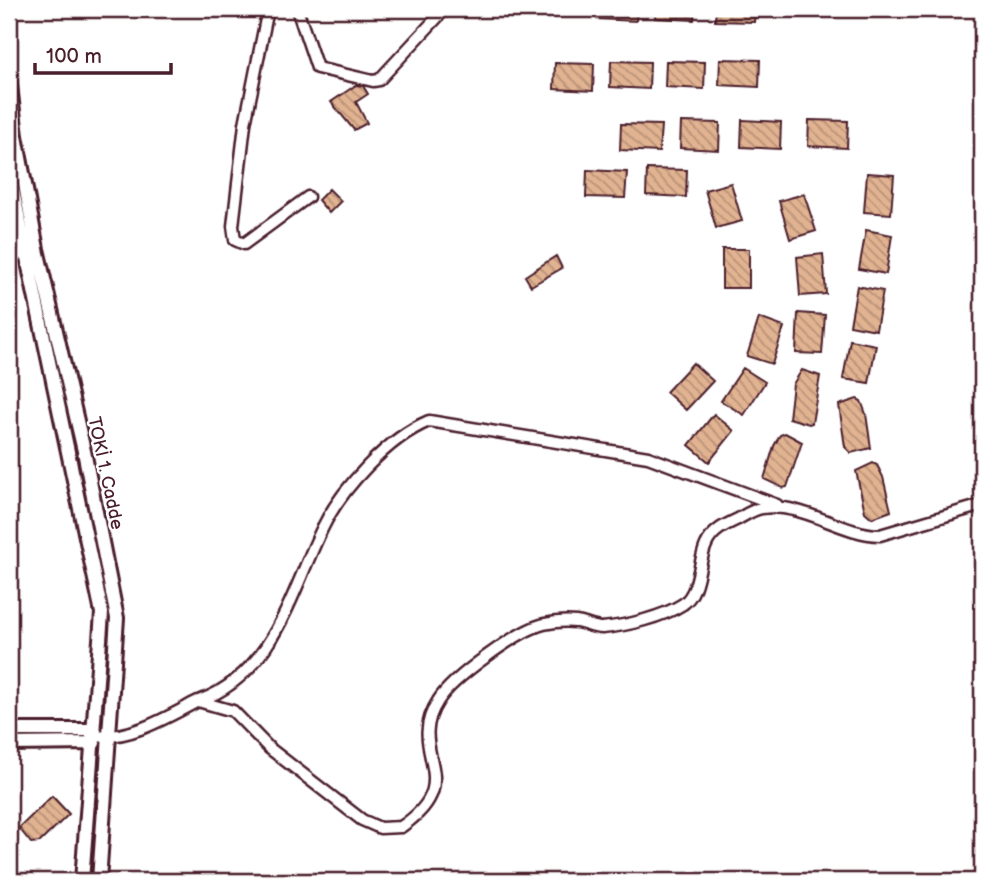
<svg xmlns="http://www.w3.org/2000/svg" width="991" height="890" viewBox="0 0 991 890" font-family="'Balsamiq Sans',sans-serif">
  <defs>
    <pattern id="building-back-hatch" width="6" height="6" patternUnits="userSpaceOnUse" patternTransform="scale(1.75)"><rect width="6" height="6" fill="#e1b391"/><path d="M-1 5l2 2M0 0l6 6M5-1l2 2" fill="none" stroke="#b89177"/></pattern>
  </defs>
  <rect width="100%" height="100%" fill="#fff"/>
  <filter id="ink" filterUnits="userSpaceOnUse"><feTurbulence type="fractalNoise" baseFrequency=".0143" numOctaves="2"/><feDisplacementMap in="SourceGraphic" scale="14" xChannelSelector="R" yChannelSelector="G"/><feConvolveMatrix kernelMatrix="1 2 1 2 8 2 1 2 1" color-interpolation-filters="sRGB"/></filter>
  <g filter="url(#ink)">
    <path fill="url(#building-back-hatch)" stroke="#4a1f2b" stroke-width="2" d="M597 9H637L636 21 597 19Z
      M656 9H695L694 20 655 18Z
      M716 9H755L754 22 715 21Z
      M720 59 760 60 759 87 719 85Z
      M611 61 650 62 649 89 610 87Z
      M666 61 705 62 704 89 665 87Z
      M555 63 594 64 593 91 554 89Z
      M356 85 363 86 368 94 356 102 367 123 354 130 331 102Z
      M742 120 781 122 780 149 741 147Z
      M809 120 848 121 847 148 808 146Z
      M681 122 720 123 719 150 680 148Z
      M621 124 661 125 659 152 620 150Z
      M647 169 687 170 686 197 646 195Z
      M587 170 627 172 625 198 586 197Z
      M867 173 894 175 891 214 864 212Z
      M731 183 742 221 716 228 705 190Z
      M329 189 341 201 329 213 318 200Z
      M804 194 816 231 790 239 779 201Z
      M866 230 892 235 886 274 859 269Z
      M722 249H749V288H722Z
      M823 254 826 294 800 296 797 257Z
      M556 256 562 268 531 286 525 276Z
      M857 286 883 291 876 330 850 325Z
      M798 313 825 315 822 354 796 353Z
      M759 318 784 327 772 364 747 356Z
      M850 340 876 345 869 383 843 379Z
      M693 363 713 381 686 410 666 392Z
      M743 368 765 382 744 415 721 401Z
      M802 370 820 376 812 423 809 424 789 418 793 384Z
      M857 399 861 401 866 414 871 448 851 453 845 447 839 405Z
      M714 414 734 431 709 462 689 445Z
      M785 433 802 442 787 487 783 488 764 479 774 446 780 435Z
      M873 463 877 465 883 477 891 511 872 518 865 512 856 471Z
      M52 796 69 814 40 842 31 843 19 828Z"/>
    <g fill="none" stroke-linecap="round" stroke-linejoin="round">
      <g stroke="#4a1f2b" stroke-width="15">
        <path id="minor" d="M268 9 245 124 233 226 235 240 244 244 308 197
          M297 9 317 68 373 81 379 80 445 9
          M9 258 26 252
          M199 701C274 673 290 595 322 529 341 489 388 438 429 421L648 457 777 505
          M94 736C130 740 167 717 198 701L233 711 269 748 362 820 380 828 401 827C470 780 404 753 438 701 452 678 519 630 544 624 553 622 567 621 576 622 585 623 593 628 602 628 626 626 663 617 683 604 700 592 698 562 706 545 712 531 725 525 738 519 745 515 754 509 762 508 803 502 840 534 880 535L982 505"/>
      </g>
      <g stroke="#4a1f2b" stroke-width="18">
        <path id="major" d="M9 77 16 136 37 249 84 451 117 618 99 881
          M9 172 102 613 82 881
          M9 730H95
          M9 744 94 743"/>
      </g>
      <use href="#minor" stroke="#fff" stroke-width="10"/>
      <use href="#major" stroke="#fff" stroke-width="12"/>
    </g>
  </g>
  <g text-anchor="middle" stroke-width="5" stroke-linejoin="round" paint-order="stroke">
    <g font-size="18" fill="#4a1f2b" stroke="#fff">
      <text transform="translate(106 473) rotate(78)" y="6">TOKİ 1. Cadde</text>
    </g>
  </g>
  <rect width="991" height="890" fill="none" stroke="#fff" stroke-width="35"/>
  <rect x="18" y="18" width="956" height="855" fill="none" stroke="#4a1f2b" stroke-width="2.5" filter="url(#ink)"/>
  <path d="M35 63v10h136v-10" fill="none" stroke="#4a1f2b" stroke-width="3.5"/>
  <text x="46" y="63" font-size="21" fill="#4a1f2b" stroke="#ffffff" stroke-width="5" paint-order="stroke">100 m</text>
</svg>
